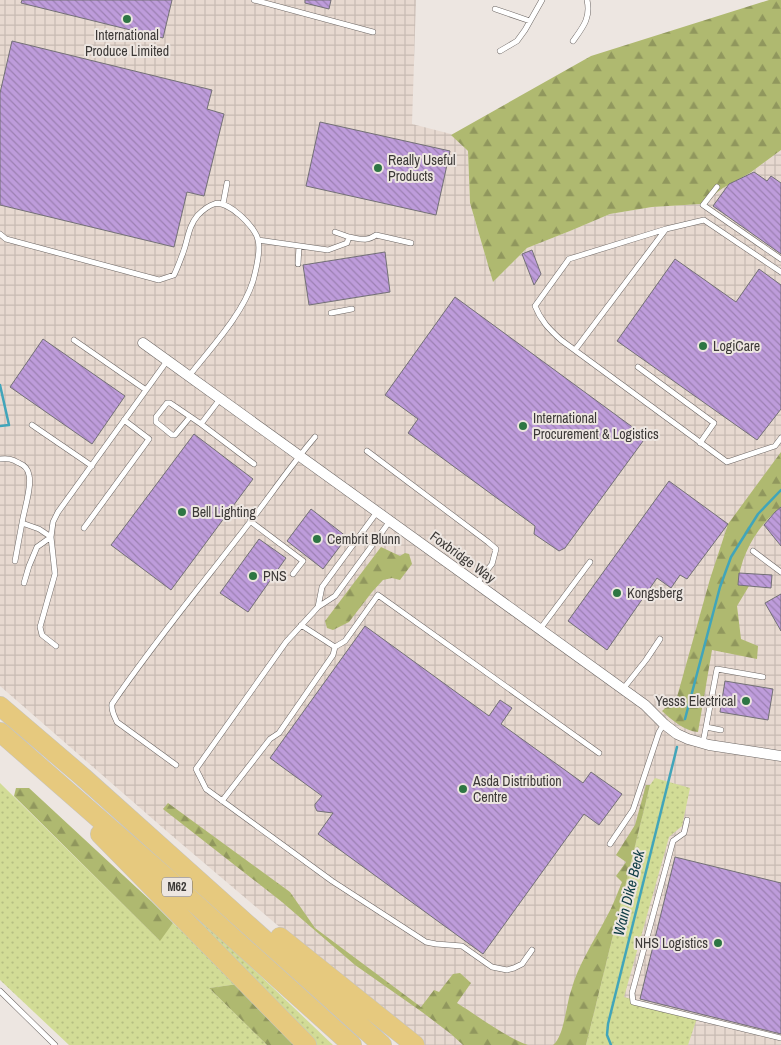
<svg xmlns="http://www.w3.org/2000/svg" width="781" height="1045" viewBox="0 0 781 1045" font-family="'Archivo Narrow',sans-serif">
  <defs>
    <pattern id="industrial-grid" width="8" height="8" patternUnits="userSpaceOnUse" patternTransform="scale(1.25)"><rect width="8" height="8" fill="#e7d9d0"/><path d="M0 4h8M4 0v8" fill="none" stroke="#c7bbb3"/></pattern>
    <pattern id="grass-dots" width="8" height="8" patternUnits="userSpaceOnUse" patternTransform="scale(1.25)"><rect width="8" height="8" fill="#d2dc96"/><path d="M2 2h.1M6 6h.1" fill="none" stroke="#b5be82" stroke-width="1.8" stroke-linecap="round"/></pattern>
    <pattern id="forest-firs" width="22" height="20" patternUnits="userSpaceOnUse" patternTransform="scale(1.25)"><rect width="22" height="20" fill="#afb970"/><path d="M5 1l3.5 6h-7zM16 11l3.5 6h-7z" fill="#90975d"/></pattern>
    <pattern id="building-back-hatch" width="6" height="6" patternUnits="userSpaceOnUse" patternTransform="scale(1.25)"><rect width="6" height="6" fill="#be9cdb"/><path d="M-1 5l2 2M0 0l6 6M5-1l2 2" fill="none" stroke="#9c80b2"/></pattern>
  </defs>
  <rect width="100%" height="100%" fill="#ede6e1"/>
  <path fill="url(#industrial-grid)" d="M0 0H416L412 124 451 134 468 151 470 203 493 282 527 248 570 231 610 214 652 207 701 204 723 188 750 173 781 150V1045H424L349 986 170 834 0 686Z"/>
  <path fill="url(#grass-dots)" d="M655 778 690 788 682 826 669 837 624 997 697 1018 688 1045H586L650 785Z
    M0 783 159 940 173 923 238 984 209 988 267 1045H69L0 980Z
    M185 904 333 1045H312L193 919Z"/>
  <path fill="url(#forest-firs)" d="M769 0H781V150L750 173 723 188 701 204 652 207 610 214 570 231 527 248 493 282 470 203 468 151 451 135 591 56Z
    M781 452V507C758 525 740 555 738 585L749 586 737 606 741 639 758 646 757 659 712 650 698 732C684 731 672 720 662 711L677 697 710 579 728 524Z
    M381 547 400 556 405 553 409 554 412 564 400 580 392 578 383 580 372 592 349 622 333 630 327 628 325 621Z
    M646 785H650L586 1045H553C564 1037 566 1005 571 991 578 965 594 941 606 918 613 906 617 894 622 882L616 876 626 862 616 855 635 825Z
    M16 788H29L151 901 173 923 160 941 14 796Z
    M168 803 290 892 315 928 421 1007 434 990 439 992 453 974 460 973 471 983 457 1003C478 1016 505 1037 528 1045H463L451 1034 422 1012 355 965 282 902 163 809Z
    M238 984 295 1045H267L209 988Z"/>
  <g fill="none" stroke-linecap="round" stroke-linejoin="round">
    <path stroke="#41a5ba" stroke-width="2.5" d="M0 385 9 425 0 426
      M685 719 720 587 731 557 758 514 781 490
      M611 1045 607 1035 608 1024 677 747"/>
  </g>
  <path fill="url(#building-back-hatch)" stroke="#737076" d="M22 0H172L163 38 21 3Z
    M305 0H331L329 9 305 3Z
    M12 41 212 90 207 109 224 114 204 196 187 192 174 247 0 205V93Z
    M320 122 450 151 436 215 306 186Z
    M754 172 767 181 771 176 781 183V254L713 206 729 184Z
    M532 250 541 274 534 285 522 254Z
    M385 252 390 292 309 305 303 265Z
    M675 259 736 302 759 269 781 285V409L757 440 617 341Z
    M455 297 646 437 565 548 559 551 534 534 535 526 408 433 418 419 385 395Z
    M43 339 125 396 92 444 10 387Z
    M194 434 253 479 171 590 111 545Z
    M669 481 728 524 687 579 680 575 671 588 657 578 607 650 568 621Z
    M781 507V546L764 525 775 512Z
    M311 509 347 537 323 569 287 541Z
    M259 539 286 558 248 612 220 593Z
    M739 573 772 575 771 588 738 585Z
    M781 594V631L765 603Z
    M365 626 489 716 500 700 512 708 501 724 583 783 591 772 622 794 599 825 584 814 483 954 318 834 333 813 317 811 315 807V804L322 796 270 758Z
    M725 681 773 689 768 720 720 712Z
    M675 857 781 883V1034L640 999Z"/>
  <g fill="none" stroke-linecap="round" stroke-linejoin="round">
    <g stroke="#6c6663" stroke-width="6">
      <path id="service" d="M254 0 373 32
        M495 9 530 21
        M573 41C583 27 591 18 587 0
        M500 51 517 41 525 30 542 0
        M717 187 703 205 781 259
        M223 204 227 183
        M666 229 569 259 535 306C541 321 549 329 561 340L727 462 775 446 781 438
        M0 234 6 239 159 280 174 275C178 267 181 258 184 250 188 238 189 225 198 215 202 211 208 206 214 204 227 199 256 227 258 240 261 251 256 270 253 281 243 314 210 349 189 376
        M349 237C361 239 366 242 376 235L411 243
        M258 240 328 250 347 243 349 237 335 232
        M298 264 299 246
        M331 313 352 309
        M74 340 146 390
        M575 350 666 229 704 220 781 272
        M638 367 714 423 700 443
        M220 399 201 424 254 464
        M190 417 175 435H172L156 422V417L167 403H170L173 405 201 424
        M32 425 92 466
        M367 451 488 542 496 549 492 564 477 583
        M0 459C8 458 12 459 19 463 24 465 28 469 29 475 32 487 24 510 22 523L39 529 51 537 37 547 29 566 24 583
        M377 512 322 587 318 607 335 596 390 521
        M250 521 303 561 293 574
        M84 528 149 439 124 420
        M753 551 781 572
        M15 561 22 523
        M318 607 286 642 196 769 206 789 332 881 426 942 436 944 462 946 492 967 507 970 514 968 522 964 532 950
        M540 629 590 562
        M56 646 42 635 40 627 55 574 51 537 53 522 58 512 167 361
        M335 647 345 641 378 595 599 753
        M623 689 646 660 660 639
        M706 727 721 730
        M703 743 717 669 763 677
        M176 765 117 722C114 715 111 711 112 704 155 641 204 582 250 522 272 493 292 464 315 437
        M222 801 270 739 279 733 333 655 335 647 301 625
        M687 820 684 833 673 841 632 993 633 1002 781 1038
        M610 844 633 810 659 732 664 724
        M0 991 55 1045"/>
    </g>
    <g stroke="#6c6663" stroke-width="11">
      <path id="minor" d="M143 343 645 705 664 724 677 734 688 739 709 745 781 756"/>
    </g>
    <g stroke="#c4c4c3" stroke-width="20">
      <path id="motorway" d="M0 706 83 777 382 1045
        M0 732 169 880 352 1045
        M100 834 307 1045
        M280 937 415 1045"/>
    </g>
    <use href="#service" stroke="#fff" stroke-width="5"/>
    <use href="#minor" stroke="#fff" stroke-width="10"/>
    <use href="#motorway" stroke="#e6c97e" stroke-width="19"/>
  </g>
  <g fill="#2e7643" stroke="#ede6e1" stroke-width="2">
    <circle cx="127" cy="19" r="5"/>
    <circle cx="378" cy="168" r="5"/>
    <circle cx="703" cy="346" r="5"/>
    <circle cx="523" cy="426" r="5"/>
    <circle cx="182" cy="512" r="5"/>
    <circle cx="317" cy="539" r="5"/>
    <circle cx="253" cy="576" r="5"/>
    <circle cx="617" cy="593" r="5"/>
    <circle cx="746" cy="701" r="5"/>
    <circle cx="463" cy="789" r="5"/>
    <circle cx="718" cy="943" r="5"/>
  </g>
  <g text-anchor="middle" stroke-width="4" stroke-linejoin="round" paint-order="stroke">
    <rect fill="#ede6e1" stroke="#716d6a" stroke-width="1" x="162" y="877.5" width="30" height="19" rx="4"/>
    <g font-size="12" font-weight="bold" fill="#3c3937">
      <text x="177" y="891">M62</text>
    </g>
    <g font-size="14" fill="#3c3937" stroke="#ede6e1" text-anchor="start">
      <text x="127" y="40" text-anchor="middle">International<tspan x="127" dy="16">Produce Limited</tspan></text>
      <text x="388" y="165">Really Useful<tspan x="388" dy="16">Products</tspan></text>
      <text x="713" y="351">LogiCare</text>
      <text x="533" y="423">International<tspan x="533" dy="16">Procurement &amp; Logistics</tspan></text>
      <text x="192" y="517">Bell Lighting</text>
      <text x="327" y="544">Cembrit Blunn</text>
      <text x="263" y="581">PNS</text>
      <text x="627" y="598">Kongsberg</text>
      <text x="736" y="706" text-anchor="end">Yesss Electrical</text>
      <text x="473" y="786">Asda Distribution<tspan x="473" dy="16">Centre</tspan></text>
      <text x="708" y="948" text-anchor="end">NHS Logistics</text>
    </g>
    <g font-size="14" fill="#3c3937" stroke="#ede6e1">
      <text transform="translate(463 557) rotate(36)" y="5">Foxbridge Way</text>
    </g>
    <g font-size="15" font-style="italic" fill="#0c3b44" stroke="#ede6e1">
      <text transform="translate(629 893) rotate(-76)" y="5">Wain Dike Beck</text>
    </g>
  </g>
</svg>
